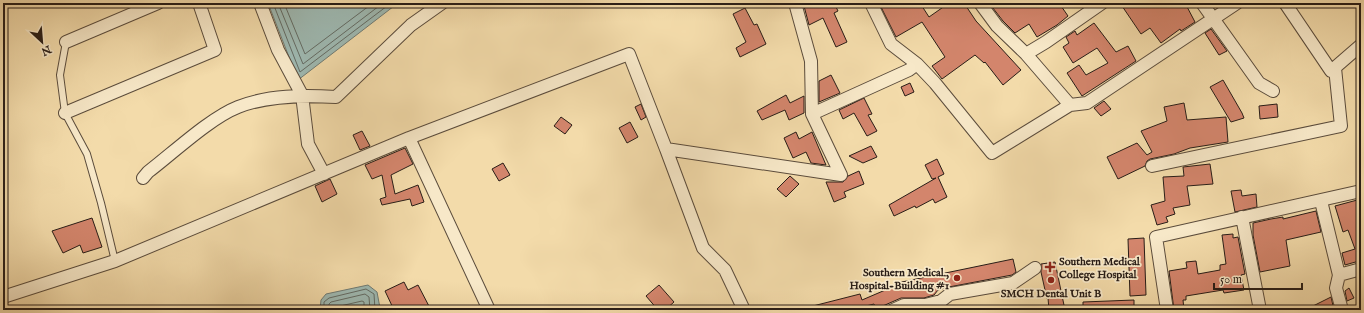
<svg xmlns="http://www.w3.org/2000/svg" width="1364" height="313" viewBox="0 0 1364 313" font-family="'IM FELL English',serif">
  <rect width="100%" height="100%" fill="#f3dbaa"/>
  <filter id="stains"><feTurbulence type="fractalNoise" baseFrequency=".005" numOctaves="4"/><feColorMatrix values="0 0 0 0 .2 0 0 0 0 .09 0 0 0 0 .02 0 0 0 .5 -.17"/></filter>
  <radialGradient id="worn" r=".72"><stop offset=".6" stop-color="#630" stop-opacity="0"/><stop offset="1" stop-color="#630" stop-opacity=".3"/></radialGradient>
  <path fill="#9eb9b2" stroke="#6f7b74" d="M268 3H398L298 80Z
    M368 285 377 292 380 308 377 310H320L321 300 326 294Z"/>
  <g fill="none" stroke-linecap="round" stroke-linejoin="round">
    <path stroke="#636b64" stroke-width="1" d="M273 3 300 72 391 3
      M278 3 303 64 383 3
      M284 3 305 54 373 3
      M324 310V302L329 298 366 289 374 294 375 310
      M329 310V304L331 302 365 294 369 297 370 310
      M335 310 336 307 362 301 364 302V310"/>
  </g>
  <path fill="#d3856c" stroke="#281d17" d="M809 3H834L838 11 834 13 847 42 836 47 823 18 809 25 804 6Z
    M879 3H920L929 17 949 3H964L976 21 1021 70 1003 85 985 62 984 63 975 55 942 79 932 66 945 57 922 22 896 37Z
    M989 3H1059L1068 16 1057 25 1037 37 1029 24 1015 33 1003 21Z
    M1120 3H1185L1195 22 1181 31 1180 29 1161 43 1150 28 1141 34Z
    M745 8 754 25 757 24 766 44 740 57 736 48 746 42 733 14Z
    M1094 23 1116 52 1128 46 1136 61 1082 96 1067 73 1079 65 1086 75 1108 63 1097 48 1073 63 1063 47 1069 43 1066 37 1075 31 1077 35Z
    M1211 29 1227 51 1219 55 1205 33Z
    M831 75 840 93 819 102V81Z
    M1223 80 1242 113 1244 118 1231 122 1210 87Z
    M910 83 914 92 905 96 901 87Z
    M786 95 790 103 804 96V113L789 120 785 110 762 120 757 111Z
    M864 98 872 114 868 115 877 131 867 136 854 113 843 119 839 110Z
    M1104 101 1111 109 1101 116 1094 108Z
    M1184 103 1187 120 1226 117 1228 142 1190 148 1174 154 1150 159 1147 161 1145 166 1118 179 1107 157 1137 143 1147 155 1152 152 1141 131 1167 121 1164 107Z
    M641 104 646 117 641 120 635 107Z
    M1277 104 1278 117 1260 119 1259 106Z
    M561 117 572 125 565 134 554 126Z
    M630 122 638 137 627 143 619 128Z
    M362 131 370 146 360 150 353 135Z
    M796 132 799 139 812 132 826 165 811 163 806 152 793 158 784 138Z
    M871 146 877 157 863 163 849 156Z
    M405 148 413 164 391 175 395 194 418 185 424 202 412 206 410 199 382 205 380 199 386 197 382 175 372 179 365 165Z
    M937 159 944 174 938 177 947 197 935 203 933 199 916 208 915 206 894 216 889 205 936 178 932 179 925 165Z
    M503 163 510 175 499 181 492 169Z
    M1210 164 1213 184 1187 186 1190 205 1173 208 1175 214 1166 217 1168 222 1157 225 1151 205 1165 201 1163 177 1184 176 1183 167Z
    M859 171 864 184 844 192 846 197 834 202 826 182H843L848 176Z
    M790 176 799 184 786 197 777 189Z
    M330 179 337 194 322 202 315 186Z
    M1241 190 1242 196 1256 194 1257 207 1235 212 1231 191Z
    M1361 199V262L1359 261 1345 265 1342 253 1355 249 1348 230 1343 232 1335 206Z
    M1316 211 1321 232 1286 240 1290 266 1260 272 1253 235V223L1271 219 1283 217V219Z
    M92 218 102 247 83 253 80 245 63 253 52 231Z
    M1233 234V238L1238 237 1245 274 1241 275 1244 290 1224 293 1223 290 1186 296V300H1183L1184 310H1174L1169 271 1187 268 1186 262 1196 261 1198 274 1220 270V265L1226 264 1222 235Z
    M1144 238 1146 295 1130 296 1128 239Z
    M1013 259 1016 272 1012 275 949 287 938 290 934 295 924 298H901L876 309 874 304 850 310H809V307L860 294 862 300 897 285V283Z
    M1055 262 1065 310H1049L1048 298 1047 299 1041 272V264Z
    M404 282 408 290 418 285 431 310H394L385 291Z
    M659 285 674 302 665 310H658L646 296Z
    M1349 288 1354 298 1347 301 1345 291Z
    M1331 297 1334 310H1305Z
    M1134 300V310H1083V302Z"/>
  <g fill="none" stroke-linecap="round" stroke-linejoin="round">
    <g stroke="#5b4c3c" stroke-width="8">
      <path id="service" d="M66 42 60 75 65 113 87 154 101 203 115 261"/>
    </g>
    <g stroke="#5b4c3c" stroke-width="14">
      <path id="minor" d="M260 3 278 50 302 95 308 144 324 174
        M871 3 891 44 917 64 935 83 992 153 1070 105
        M980 3 997 26 1026 54 1070 105 1087 103 1237 3
        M1202 3 1259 83 1273 91
        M1285 3 1331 71 1361 45
        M66 42 158 3
        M1026 54 1046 42 1102 3
        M65 113 215 50 199 3
        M812 114 909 70 917 64
        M409 138 489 310
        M666 149 703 248 725 270 744 310
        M1152 166 1341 126 1335 68
        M143 178 148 172C173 153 210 118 238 107 268 95 304 95 336 97L411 25 442 3
        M1321 201 1339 275 1336 288 1342 310
        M1242 217 1260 310
        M1339 275 1361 269
        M3 297 115 261 409 138 629 54 666 149 841 175 812 114 811 61 795 3
        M893 310 904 305H925L941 301 950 294 1013 283 1035 268
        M1167 310 1156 237 1361 191"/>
    </g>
    <use href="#service" stroke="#f7e8c8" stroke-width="6"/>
    <use href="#minor" stroke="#f7e8c8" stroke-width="12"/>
  </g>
  <g fill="#8f2418" stroke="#f7e8c8" stroke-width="1.5">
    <path d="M1048 261h4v4h4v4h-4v4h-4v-4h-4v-4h4z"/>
    <circle cx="957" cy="278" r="4"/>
    <circle cx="1051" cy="280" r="4"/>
  </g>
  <g text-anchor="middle" stroke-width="3.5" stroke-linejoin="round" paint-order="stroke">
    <g font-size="11" font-weight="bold" fill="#281d17" stroke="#f7e8c8" text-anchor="start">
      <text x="1059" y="265">Southern Medical<tspan x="1059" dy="13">College Hospital</tspan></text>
      <text x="949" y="276" text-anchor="end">Southern Medical.,<tspan x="949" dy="13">Hospital-Building #1</tspan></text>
      <text x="1051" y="297" text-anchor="middle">SMCH Dental Unit B</text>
    </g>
  </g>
  <rect width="1364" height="313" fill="none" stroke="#f3dbaa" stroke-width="16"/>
  <rect x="4" y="4" width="1356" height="305" fill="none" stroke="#281d17" stroke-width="2"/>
  <rect x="8" y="8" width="1348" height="297" fill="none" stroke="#281d17"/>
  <g transform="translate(42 42) rotate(154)" stroke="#f7e8c8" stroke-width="3" paint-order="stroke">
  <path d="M0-3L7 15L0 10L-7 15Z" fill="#281d17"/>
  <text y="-6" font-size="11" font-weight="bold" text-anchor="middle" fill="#281d17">N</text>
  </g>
  <path d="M1214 283v6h88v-6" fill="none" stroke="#281d17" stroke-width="2"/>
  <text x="1220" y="283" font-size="12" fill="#281d17" stroke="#f7e8c8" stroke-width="3" paint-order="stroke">50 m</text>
  <rect width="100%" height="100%" filter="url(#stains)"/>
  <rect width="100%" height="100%" fill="url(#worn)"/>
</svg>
